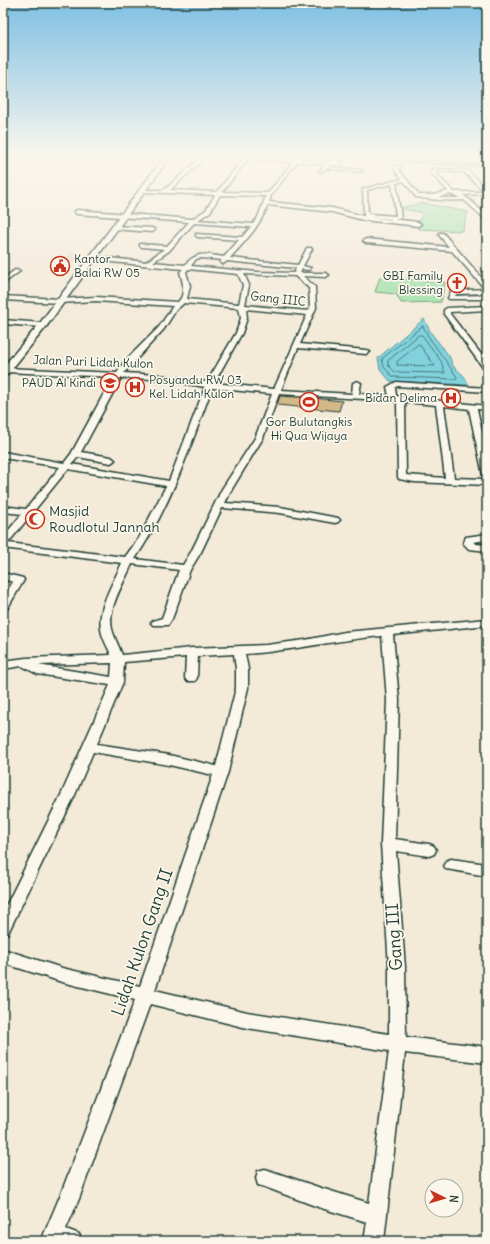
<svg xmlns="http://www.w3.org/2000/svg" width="490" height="1244" viewBox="0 0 490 1244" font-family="Delius,sans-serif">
  <rect width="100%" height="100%" fill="#f3ead8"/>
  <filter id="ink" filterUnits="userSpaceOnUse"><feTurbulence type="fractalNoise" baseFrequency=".025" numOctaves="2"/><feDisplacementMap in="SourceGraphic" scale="8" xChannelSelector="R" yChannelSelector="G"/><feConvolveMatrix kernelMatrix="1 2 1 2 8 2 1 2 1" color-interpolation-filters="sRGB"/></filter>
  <g filter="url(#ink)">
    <path fill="#e9dbc0" d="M72 252 93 255 84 265 70 263 62 261Z"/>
    <path fill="#a1e0a8" stroke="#608e6e" d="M422 203 468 212 462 231 418 229V223L423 213 399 208Z
      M380 277 445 282 441 302 401 303 396 294 375 292Z"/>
    <path fill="#82d2de" stroke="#5a969a" d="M424 319 431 333 449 356 453 366 464 376 469 385 390 381 380 369 378 358Z"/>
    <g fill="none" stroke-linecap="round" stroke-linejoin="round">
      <path stroke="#477978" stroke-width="1" d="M423 326 428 336 457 377 456 379 393 377 384 367 382 359Z
        M419 335H422L441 361 445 373 395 372 388 365V361Z
        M419 344 435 366 397 365V362Z"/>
    </g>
    <path fill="#d3b888" stroke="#1f3d34" d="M280 396 313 398 342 401 339 411 277 405Z
      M33 515 45 517 39 524 27 522Z"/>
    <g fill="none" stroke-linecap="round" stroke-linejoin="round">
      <g stroke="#1f3d34" stroke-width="3">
        <path id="street" d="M202 157H206L170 190 217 192 243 159 235 157 295 160 298 157H302L300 160 330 162 344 157H349L337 162 342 163V165H332L321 172 319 171 326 164 297 162 271 195 269 202 332 208 363 216 418 222 421 224 418 226 363 220 332 212 268 205C260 226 245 241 230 258L298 265 307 248H311L312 249 303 266 311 268 308 270 302 269 300 273H326L329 275 326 277 303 276 315 287 316 308 300 344 366 350 370 352 366 354 298 348 281 390 352 394 353 383 357 381 361 383 359 394 389 396 387 387 396 382 487 388V392L397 386 395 388 396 396 487 406V410L477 409 487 455V478L483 475 469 409 444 406 454 478 487 479V485L414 482 399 479 398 477 397 401 279 394 263 438 232 489 225 503 280 507 338 518 340 520 338 522 335 523 280 513 222 508 201 552 190 570 172 619 168 625H153L151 623 153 621 162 618 179 570 132 564C124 583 107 608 112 629 114 637 119 646 122 655L192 648 266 645 305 640 345 632 487 619V625L393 635 399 700 395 839 429 844 434 846 436 850 434 854 429 856 396 851 405 967 406 1037 487 1047V1063L405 1053 384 1241H364L367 1222 318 1207 265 1187 258 1185 256 1178 258 1171 265 1169 318 1187 369 1203 389 1051 247 1028 150 1004 79 1199 66 1229 79 1234 82 1241H41L60 1196 135 1000 62 982 3 963V949L62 968 140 986 213 775 169 765 93 752 75 795 8 933 3 935V912L61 795 110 685 37 674 22 666 3 669V661L26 658 111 655C108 647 102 638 101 629 97 609 114 581 122 563L3 548V537L22 514 3 512V506L26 509 60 467 3 458V452L64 463 71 454 113 377 6 372H3V369L6 368 117 373 124 362 159 327 173 306 96 301 59 303 3 300V296L59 299 96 297 178 302C186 294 183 282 180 272L183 269 91 260 88 258 91 256 146 262 164 249 142 247 140 246V244L167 246 189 222 77 214 74 212 77 210 192 219 206 210 215 195 142 192 140 191 142 190H164ZM248 159 293 162 268 193 222 192ZM220 195 266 196 258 217 253 224 198 220 210 212ZM194 223 251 227 242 237 196 234V236L198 237 239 240 224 257C207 255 198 250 185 265L153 262 169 251ZM201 258 222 260 220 262 223 264 227 261 296 268 294 273 258 272 191 266 196 259ZM188 269 238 274 243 285 239 304 187 299 190 286 186 272ZM244 274 295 276 309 288 310 308 308 311 245 305 249 285ZM184 303 239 308 241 318 236 333 207 382 158 375 124 373 164 329 176 310ZM246 309 307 315 274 389 214 383 242 333 247 318ZM121 378 158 379 205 387 169 481 72 464 78 457 111 463 115 460 111 457 81 452ZM212 388 272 394 255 438 222 489 191 552 183 565 135 559C171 506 190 447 212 388ZM405 402 436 405 445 478 406 475ZM68 469 166 486 139 538 125 557 8 543ZM382 636 387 700 381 844 389 967V1034L247 1012 155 990 228 772 248 688V669L245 654C291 651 336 640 382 636ZM234 654 236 669V688L216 766 169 755 97 744 123 682 124 662 186 657 185 678 187 681H195L197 678 198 656ZM112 663 111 677 38 665Z
          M353 157H372L481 165 479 166Z
          M394 166H401V168L398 169 419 195H434L448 191 432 174V169L467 170 487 188V194L463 195 471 201 487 216V221L464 200C448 201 432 200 416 197L404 181 396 183 401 218 393 220 364 216 363 189 402 179 394 169ZM436 171 464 172 485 192H454L436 174ZM392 184 396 216 368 214 367 190ZM450 194 460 198H444L439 197Z
          M331 167 361 170 363 171 361 172 329 169Z
          M115 226 152 228 155 230 152 232 113 229V227Z
          M439 233H443L487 284V293L456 294 455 296 487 295V299H449L448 298 451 291 485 289 452 251 366 243 363 241 366 239 449 247 439 235Z
          M15 270 20 271 3 284V279Z
          M487 306V310L450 312V314L487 362V369H484L444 314V310L447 308Z
          M3 320 43 323 46 325 43 327 3 324Z
          M487 534V540L473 542 476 544 487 545V551L469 549 463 543 466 537Z
          M3 573 23 578 24 580 7 609 3 610V598L13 582 3 579Z
          M451 859 487 864V876L446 869 444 865 446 861Z"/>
      </g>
      <g stroke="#1f3d34" stroke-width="3">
        <path id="secondary" d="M164 157H170L46 327 7 375 3 376V367L40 323Z"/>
      </g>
      <use href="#street" fill="#fbf7ec" fill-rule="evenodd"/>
      <use href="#secondary" fill="#fbf7ec" fill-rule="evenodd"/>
    </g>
  </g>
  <linearGradient id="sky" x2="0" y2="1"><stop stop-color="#7fc0e4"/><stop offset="0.47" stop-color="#faf6ed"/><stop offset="1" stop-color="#faf6ed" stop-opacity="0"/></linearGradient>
  <rect width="490" height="331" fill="url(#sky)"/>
  <defs>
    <g id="civic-ring" transform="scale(1)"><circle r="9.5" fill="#fbf7ec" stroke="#c8321e" stroke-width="1.5"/><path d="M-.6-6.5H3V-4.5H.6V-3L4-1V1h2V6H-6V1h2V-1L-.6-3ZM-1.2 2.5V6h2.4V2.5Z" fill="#c8321e"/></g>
    <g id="church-ring" transform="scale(1)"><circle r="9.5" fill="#fbf7ec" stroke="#c8321e" stroke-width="1.5"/><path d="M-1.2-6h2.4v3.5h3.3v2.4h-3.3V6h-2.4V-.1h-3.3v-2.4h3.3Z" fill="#c8321e"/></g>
    <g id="school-ring" transform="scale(1)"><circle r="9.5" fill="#fbf7ec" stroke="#c8321e" stroke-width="1.5"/><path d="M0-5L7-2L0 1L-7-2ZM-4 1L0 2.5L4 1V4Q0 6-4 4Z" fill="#c8321e"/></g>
    <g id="hospital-ring" transform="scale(1)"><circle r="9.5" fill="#fbf7ec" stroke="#c8321e" stroke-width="1.5"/><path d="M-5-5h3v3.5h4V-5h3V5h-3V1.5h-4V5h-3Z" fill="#c8321e"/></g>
    <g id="stadium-ring" transform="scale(1)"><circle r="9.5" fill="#fbf7ec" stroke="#c8321e" stroke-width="1.5"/><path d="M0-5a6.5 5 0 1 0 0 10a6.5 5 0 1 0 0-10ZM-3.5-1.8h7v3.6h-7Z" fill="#c8321e"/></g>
    <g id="mosque-ring" transform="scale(1)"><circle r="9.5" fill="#fbf7ec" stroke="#c8321e" stroke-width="1.5"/><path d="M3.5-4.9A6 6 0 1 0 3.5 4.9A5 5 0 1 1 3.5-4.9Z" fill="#c8321e"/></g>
  </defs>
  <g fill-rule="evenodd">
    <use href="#civic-ring" x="60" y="266"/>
    <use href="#church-ring" x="457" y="283"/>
    <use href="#school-ring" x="110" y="383"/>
    <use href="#hospital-ring" x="135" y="387"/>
    <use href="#hospital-ring" x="451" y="398"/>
    <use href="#stadium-ring" x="309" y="402"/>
    <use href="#mosque-ring" x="35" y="519"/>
  </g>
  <g text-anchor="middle" stroke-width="3.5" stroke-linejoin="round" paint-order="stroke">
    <g font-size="12" fill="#1f3d34" stroke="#fbf7ec" text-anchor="end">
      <text x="74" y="263" text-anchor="start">Kantor<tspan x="74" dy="14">Balai RW 05</tspan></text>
      <text x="443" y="280">GBI Family<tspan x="443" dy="14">Blessing</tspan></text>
      <text x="149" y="384" text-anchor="start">Posyandu RW 03<tspan x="149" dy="14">Kel. Lidah Kulon</tspan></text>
      <text x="96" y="387">PAUD Al Kindi</text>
      <text x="437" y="402">Bidan Delima</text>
      <text x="309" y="426" text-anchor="middle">Gor Bulutangkis<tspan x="309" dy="14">Hi Qua Wijaya</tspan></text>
    </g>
    <g font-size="12" fill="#1f3d34" stroke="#fbf7ec">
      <text transform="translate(278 299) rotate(6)" y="4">Gang IIIC</text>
      <text transform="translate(93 362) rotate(2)" y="4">Jalan Puri Lidah Kulon</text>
    </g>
    <g font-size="14" fill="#1f3d34" stroke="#fbf7ec" text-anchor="start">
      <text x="49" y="516">Masjid<tspan x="49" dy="16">Roudlotul Jannah</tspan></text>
    </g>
    <g font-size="17" fill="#1f3d34" stroke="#fbf7ec">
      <text transform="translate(394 937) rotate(-94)" y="6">Gang III</text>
      <text transform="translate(142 942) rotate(-71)" y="6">Lidah Kulon Gang II</text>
    </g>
  </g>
  <rect width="490" height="1244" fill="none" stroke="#fbf7ec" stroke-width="16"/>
  <rect x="8" y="8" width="474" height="1228" fill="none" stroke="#1f3d34" stroke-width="1.5" filter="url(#ink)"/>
  <g transform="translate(444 1198) rotate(95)"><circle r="19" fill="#fbf7ec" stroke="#a3ada2"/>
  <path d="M0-3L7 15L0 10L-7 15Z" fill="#c8321e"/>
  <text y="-6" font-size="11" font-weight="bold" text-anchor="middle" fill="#1f3d34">N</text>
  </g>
</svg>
